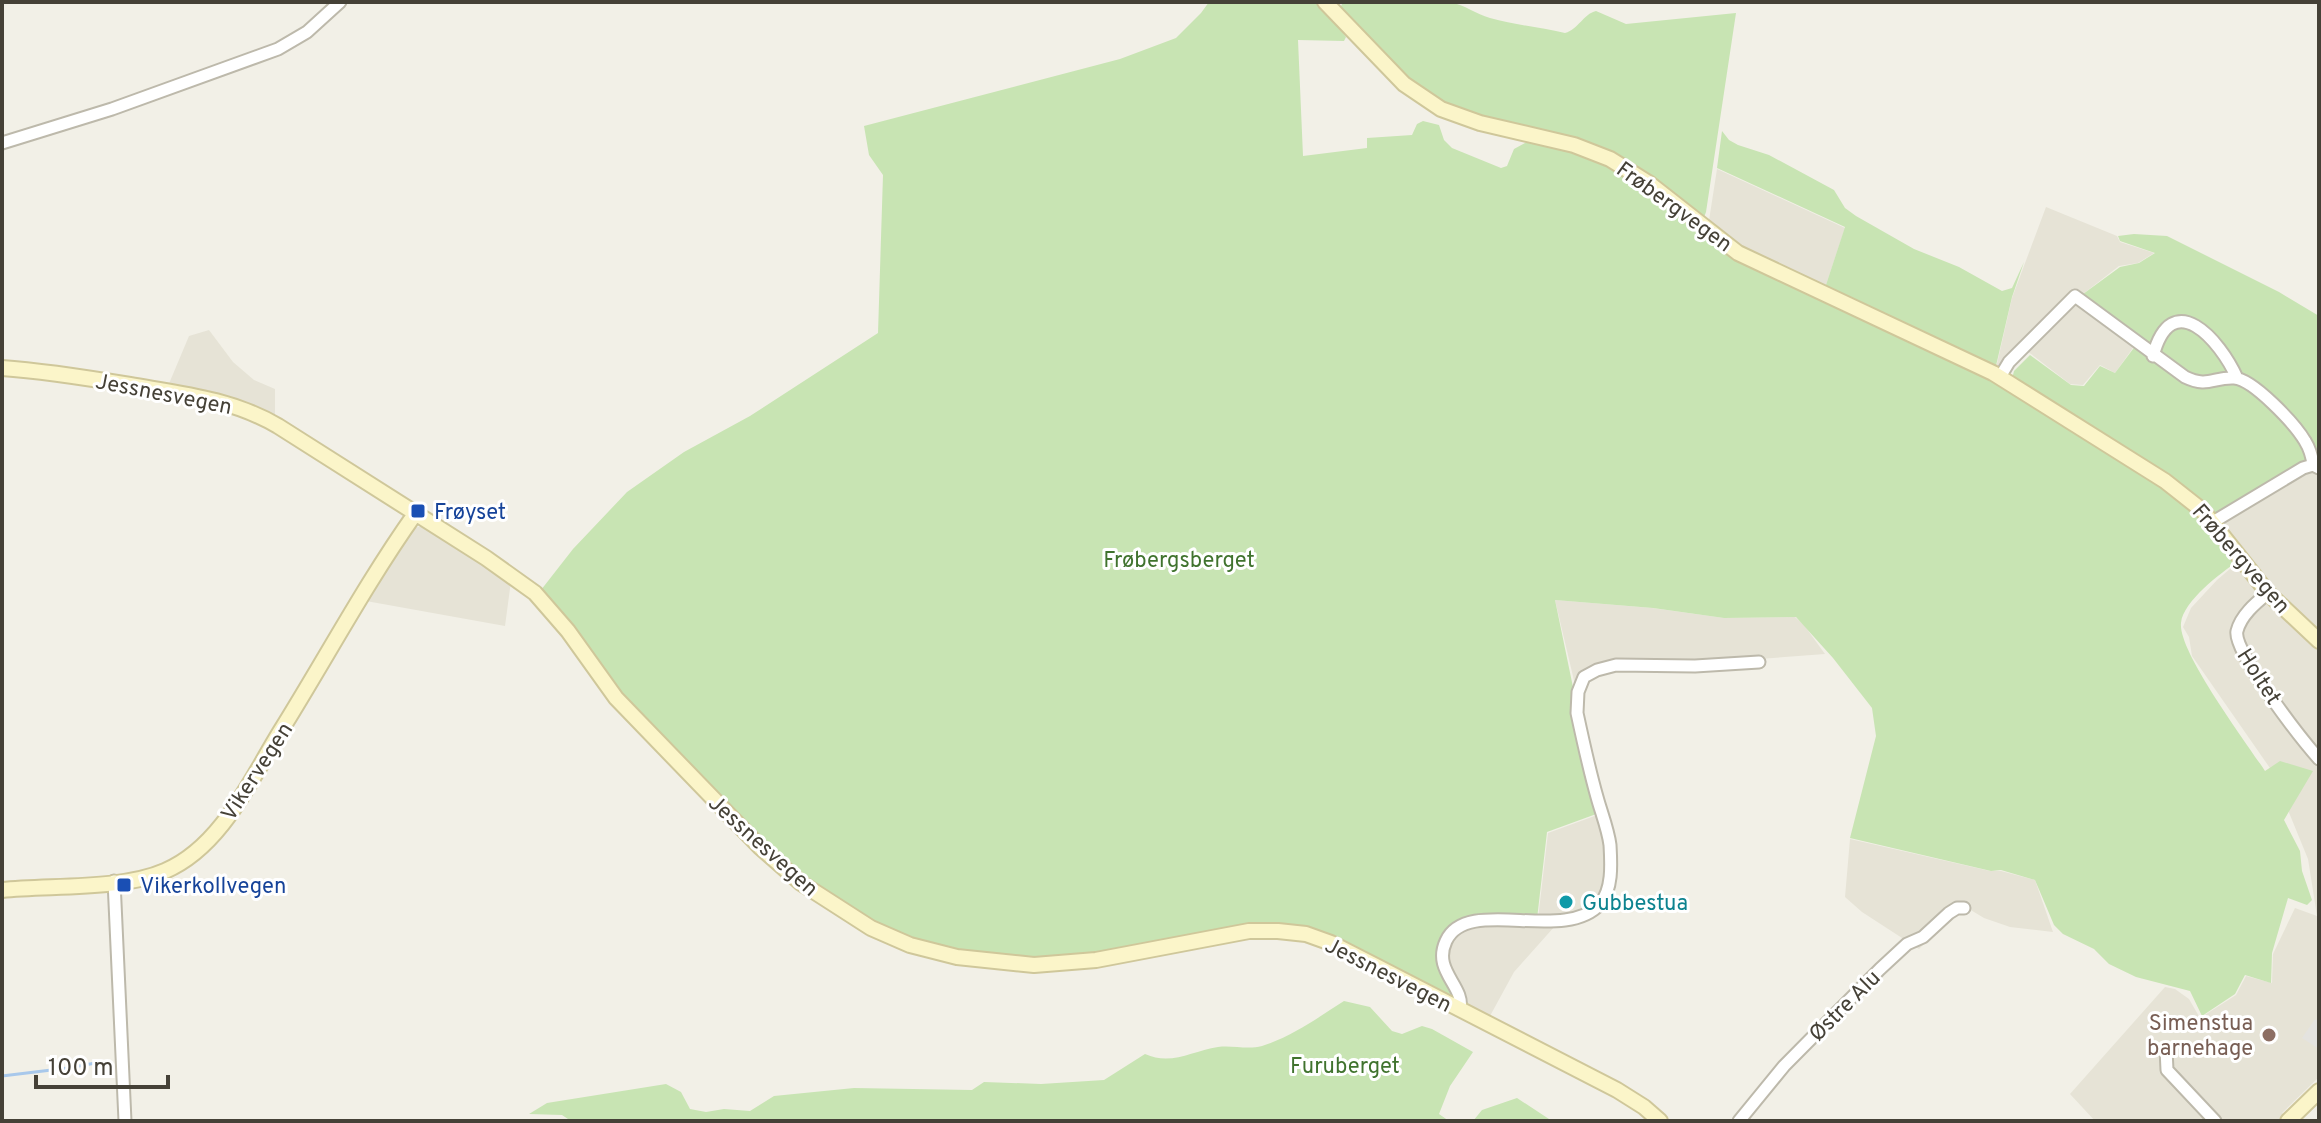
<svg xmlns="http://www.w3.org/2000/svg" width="2321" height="1123" viewBox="0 0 2321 1123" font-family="Overpass,sans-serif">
  <rect width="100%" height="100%" fill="#f2f0e7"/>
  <path fill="#e6e3d6" d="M1717 169 1845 228 1824 291 1779 271 1708 227Z
    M2046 207 2117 236 2120 242 2154 253 2138 263 2119 266 2074 301 2135 345 2115 373 2100 365 2083 385 2070 384 2022 347 1996 368 2012 298Z
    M209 330 233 362 254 380 275 389V418L245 403 168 386 189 336Z
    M2319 461V634L2270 589 2222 527V523L2225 518Z
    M423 526 511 581 505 626 366 601 409 529Z
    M2238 562 2319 645V1077L2282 1113 2288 1118 2285 1121H2095L2070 1094 2165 987 2175 989 2189 999 2200 1018 2236 995 2246 976 2272 983 2273 954 2295 908 2317 916 2308 859 2272 771 2192 656 2189 637 2183 627 2191 608 2217 580Z
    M1555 600 1652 608 1724 618 1795 617 1804 625 1825 654 1745 660 1616 662 1576 689Z
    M1600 814 1609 843 1606 890 1586 914 1538 919 1548 833Z
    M1850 839 1990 871H2001L2035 880 2053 932 2010 927 1984 918 1969 909 1944 924 1919 949 1862 912 1845 897Z
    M1474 923 1555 926 1514 972 1490 1016 1471 1008 1457 988 1445 960 1451 937Z"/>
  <path fill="#c8e4b3" d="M1209 2H1319L1346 37 1344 41 1298 40 1303 156 1367 148V138L1412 135 1417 124 1423 121 1439 125 1444 140 1452 148 1501 168 1507 166 1514 149 1525 143H1545L1612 165 1648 188 1734 258 1993 377 2174 495 2196 514 2238 561C2221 573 2183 601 2181 623 2178 652 2247 743 2265 771L2280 761 2313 771 2284 820 2300 851 2302 871 2312 900 2307 905 2288 898 2272 953 2271 983 2245 975 2235 994 2202 1016 2190 991 2136 977 2109 964 2094 949 2063 934 2054 925 2035 880 2001 870 1991 871 1850 838 1876 736 1872 708 1833 658 1796 617 1724 618 1653 608 1555 600 1599 813 1547 832 1537 919C1506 918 1443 904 1440 950 1438 965 1451 984 1454 999L1296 928 1152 950 995 961 913 941 876 925 799 884 609 688 541 590 573 549 627 492 684 452 750 416 878 333 883 175 869 155 864 126 1120 59 1176 38 1201 13Z
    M1343 2H1450C1465 5 1476 14 1490 18 1514 25 1540 27 1565 33 1579 29 1583 14 1596 11L1626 24 1736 13 1706 212 1703 220 1582 143 1552 132 1469 112 1418 92 1338 12Z
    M1722 131 1729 140 1738 145 1769 155 1834 190 1845 208 1856 216 1914 249 1959 267 2002 291 2012 288 2024 262 2012 297 1995 370 1824 291 1845 227 1717 168Z
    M2134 234 2167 236 2279 292 2319 316V451L2219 514H2211L2012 379 2014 371 2030 355 2071 385 2084 386 2100 366 2115 373 2139 341 2079 297 2120 267 2139 263 2155 253 2120 241 2118 236Z
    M1344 1001 1370 1007 1392 1031 1402 1034 1422 1026 1432 1029 1473 1052 1450 1086 1439 1114 1449 1121H571L562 1115 529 1114 547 1103 666 1084 681 1092 690 1109 706 1112 724 1109 750 1111 774 1096 854 1088 972 1090 984 1082 1041 1084 1104 1080 1145 1054C1171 1066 1192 1051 1218 1047 1232 1045 1248 1050 1262 1046 1291 1037 1319 1017 1344 1001Z
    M1517 1098 1552 1121H1473L1482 1110Z"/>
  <path fill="#e4e3df" d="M2315 1019 2319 1021V1049L2302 1038Z"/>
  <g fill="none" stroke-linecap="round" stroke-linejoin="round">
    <path stroke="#a8c8eb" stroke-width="3" d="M2 1076 68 1068 101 1062"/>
    <g stroke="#bdb9ab" stroke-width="15">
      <path id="street" d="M2 143 112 109 278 49 307 32 340 2
        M2153 356C2172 285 2220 340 2237 378
        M2000 377 2009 362 2075 296 2185 377C2208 388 2213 377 2234 378 2253 379 2295 424 2305 441 2310 449 2312 456 2313 465
        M2213 522 2303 468 2313 465 2319 468
        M2268 593C2256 603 2241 615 2237 631 2232 651 2303 741 2319 759
        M114 881 125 1121
        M1460 1009C1465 986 1432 971 1446 941 1467 895 1564 944 1600 904 1613 889 1611 863 1610 845 1608 829 1601 812 1597 797 1589 769 1583 741 1577 713L1578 692 1584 677 1597 670 1616 665 1695 666 1759 662
        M2166 1049 2167 1070 2215 1121
        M1739 1121 1784 1066 1880 969 1907 944 1923 937 1949 913 1957 908H1964"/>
    </g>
    <g stroke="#cfc79a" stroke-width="18">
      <path id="secondary" d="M1325 2 1404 84 1441 109 1480 123 1574 145 1610 159 1650 184 1738 253 1993 373 2165 481 2203 511 2268 593 2319 641
        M2 368C45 371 88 378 130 385 182 394 232 399 278 426L486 558 535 593 568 631 616 698 760 847 801 883 871 928 910 945 957 957 1034 965 1096 960 1249 931H1278L1306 934 1331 943 1378 967 1617 1090 1644 1107 1660 1121
        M2 890C51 885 122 890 165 871 221 847 250 781 280 732 325 660 366 583 415 514
        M2288 1121 2319 1091"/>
    </g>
    <use href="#street" stroke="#fff" stroke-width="11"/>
    <use href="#secondary" stroke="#fbf5c9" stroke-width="14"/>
  </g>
  <g fill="#1a4fb4" stroke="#fff" stroke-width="3">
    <rect x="410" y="503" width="16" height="16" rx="4"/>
    <rect x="116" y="877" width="16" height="16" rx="4"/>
  </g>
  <circle fill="#0f9aa8" stroke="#fff" stroke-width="3" cx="1566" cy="902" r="8"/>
  <circle fill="#8d6e63" stroke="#fff" stroke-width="3" cx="2269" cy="1035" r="8"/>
  <g text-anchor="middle" stroke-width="6" stroke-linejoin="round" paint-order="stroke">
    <g font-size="22" fill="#454137" stroke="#fff">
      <text transform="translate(1675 206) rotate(36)" y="8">Frøbergvegen</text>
      <text transform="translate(164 393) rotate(11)" y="8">Jessnesvegen</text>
      <text transform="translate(2242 558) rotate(49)" y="8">Frøbergvegen</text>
      <text transform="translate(2260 676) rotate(57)" y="8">Holtet</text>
      <text transform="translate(256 771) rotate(-57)" y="8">Vikervegen</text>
      <text transform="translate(764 845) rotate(42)" y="8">Jessnesvegen</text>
      <text transform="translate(1389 974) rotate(27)" y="8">Jessnesvegen</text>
      <text transform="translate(1844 1005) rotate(-45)" y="8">Østre Alu</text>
    </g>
    <g font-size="22" fill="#164399" stroke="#fff" text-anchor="start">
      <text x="434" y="519">Frøyset</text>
      <text x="140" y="893">Vikerkollvegen</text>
    </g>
    <g font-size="22" fill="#40732e" stroke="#fff">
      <text x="1179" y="567">Frøbergsberget</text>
      <text x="1345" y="1073">Furuberget</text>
    </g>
    <g font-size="22" fill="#0d838f" stroke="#fff" text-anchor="start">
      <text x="1582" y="910">Gubbestua</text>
    </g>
    <g font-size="22" fill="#785e54" stroke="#fff" text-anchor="end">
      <text x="2253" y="1030">Simenstua<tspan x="2253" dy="25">barnehage</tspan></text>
    </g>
  </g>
  <rect width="2321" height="1123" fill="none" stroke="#454137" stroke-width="8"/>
  <path d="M36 1075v12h132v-12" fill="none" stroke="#454137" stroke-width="4"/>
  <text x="48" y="1075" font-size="24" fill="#454137" stroke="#ffffff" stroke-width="6" paint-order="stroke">100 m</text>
</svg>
